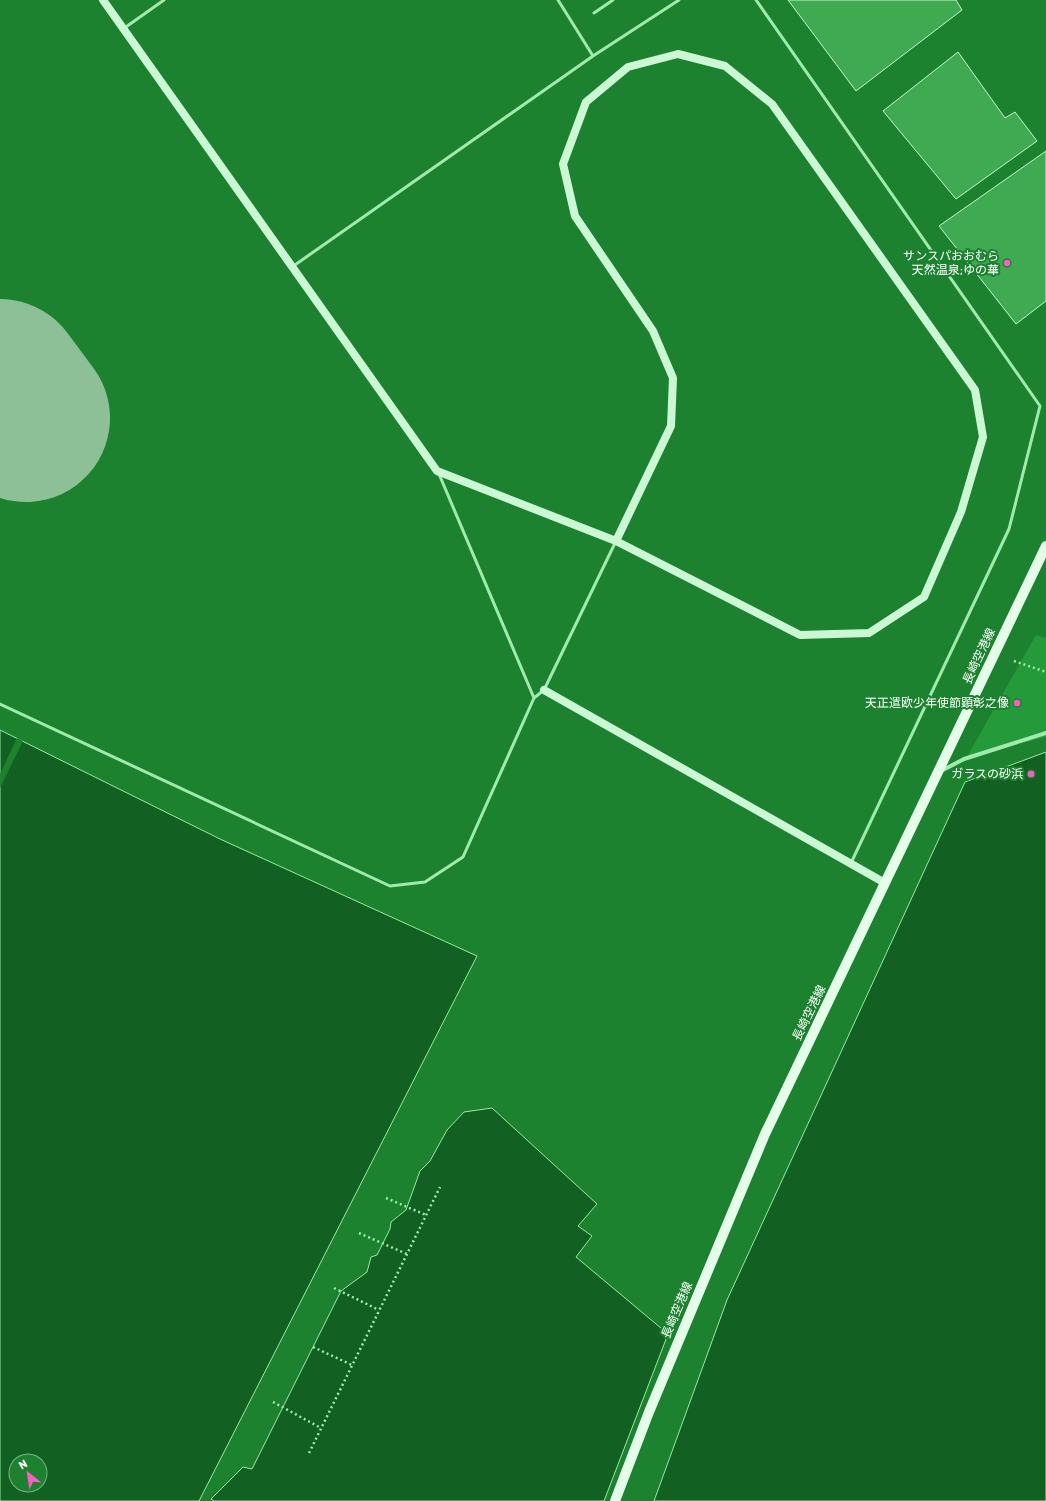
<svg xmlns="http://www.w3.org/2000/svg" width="1046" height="1501" viewBox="0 0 1046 1501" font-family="Rubik,'Noto Sans JP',sans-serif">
  <rect width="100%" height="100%" fill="#1c822f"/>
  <path fill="#259a3a" d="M1036 635 1046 638V737L967 757Z"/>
  <path fill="#126022" stroke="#93eca2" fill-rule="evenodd" d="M0 730 220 839 477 956 199 1501H0ZM16 1461H40V1485H16Z
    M1046 752V1501H654L727 1300 965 782Z
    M492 1108 597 1204 578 1226 592 1236 576 1257 668 1334 604 1501H214L211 1499 243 1467 252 1469 341 1291 367 1272 371 1257 377 1255 390 1229 391 1222 406 1210 420 1171 430 1161 447 1130 464 1112Z"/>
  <path fill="#1c822f" d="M17 738 23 741 0 788V774Z"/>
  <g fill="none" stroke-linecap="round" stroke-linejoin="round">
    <path stroke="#8ec097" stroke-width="168" d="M0 383 26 418"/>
  </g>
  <path fill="#40aa53" stroke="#c5f7ce" d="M788 0H956L962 10 856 91Z
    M958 52 1005 118 1015 112 1037 141 956 199 883 111Z
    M1046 151V301L1016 324 939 226Z"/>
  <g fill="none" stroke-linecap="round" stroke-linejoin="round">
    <path stroke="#a0eaad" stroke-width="2.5" stroke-dasharray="2 3" stroke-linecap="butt" d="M1014 661 1046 672
      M386 1198 426 1215
      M359 1233 407 1254
      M334 1288 379 1310
      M313 1347 352 1365
      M273 1402 321 1428
      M309 1453 440 1187"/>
    <path stroke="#a0eaad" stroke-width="3" d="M756 0 1040 406 1009 529 851 863
      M594 13 613 0
      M123 29 164 0
      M593 56 679 0
      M292 267 593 56 558 0
      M439 474 534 698
      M0 704 390 886 425 882 463 857 534 698 544 690 616 541"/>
    <path stroke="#a0eaad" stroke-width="4" d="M941 771 964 759 1046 733"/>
    <path stroke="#ccf7d4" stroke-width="8" d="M103 0 437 471 616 541 800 635 869 633 924 597 961 512 983 437 975 390 772 104 725 66 678 54 628 67 586 102 563 164 575 216 653 331 673 378 671 426 616 541
      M544 690 885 883"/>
    <path stroke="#e4feea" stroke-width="10" d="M615 1501 649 1412 765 1134 1046 546"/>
  </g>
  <g fill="#fb5dc5" stroke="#1c822f" stroke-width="1.5">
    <circle cx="1007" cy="263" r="4"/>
    <circle cx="1017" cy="703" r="4"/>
    <circle cx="1031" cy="774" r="4"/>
  </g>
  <g text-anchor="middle" stroke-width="4" stroke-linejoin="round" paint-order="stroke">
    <g font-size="12" fill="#fff" stroke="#1c822f" text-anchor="end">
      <text x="999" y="260">サンスパおおむら<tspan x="999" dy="14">天然温泉;ゆの華</tspan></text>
      <text x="1009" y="707">天正遣欧少年使節顕彰之像</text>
      <text x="1023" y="778">ガラスの砂浜</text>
    </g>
    <g font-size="12" fill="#fff" stroke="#1c822f">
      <text transform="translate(979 656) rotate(-65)" y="4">長崎空港線</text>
      <text transform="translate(809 1013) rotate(-64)" y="4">長崎空港線</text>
      <text transform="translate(677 1310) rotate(-67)" y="4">長崎空港線</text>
    </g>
  </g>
  <g transform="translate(28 1473) rotate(330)"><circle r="19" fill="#1c822f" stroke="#77b482"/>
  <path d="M0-3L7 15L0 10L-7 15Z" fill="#fb5dc5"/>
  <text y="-6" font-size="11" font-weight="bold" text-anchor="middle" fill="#ffffff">N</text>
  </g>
</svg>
